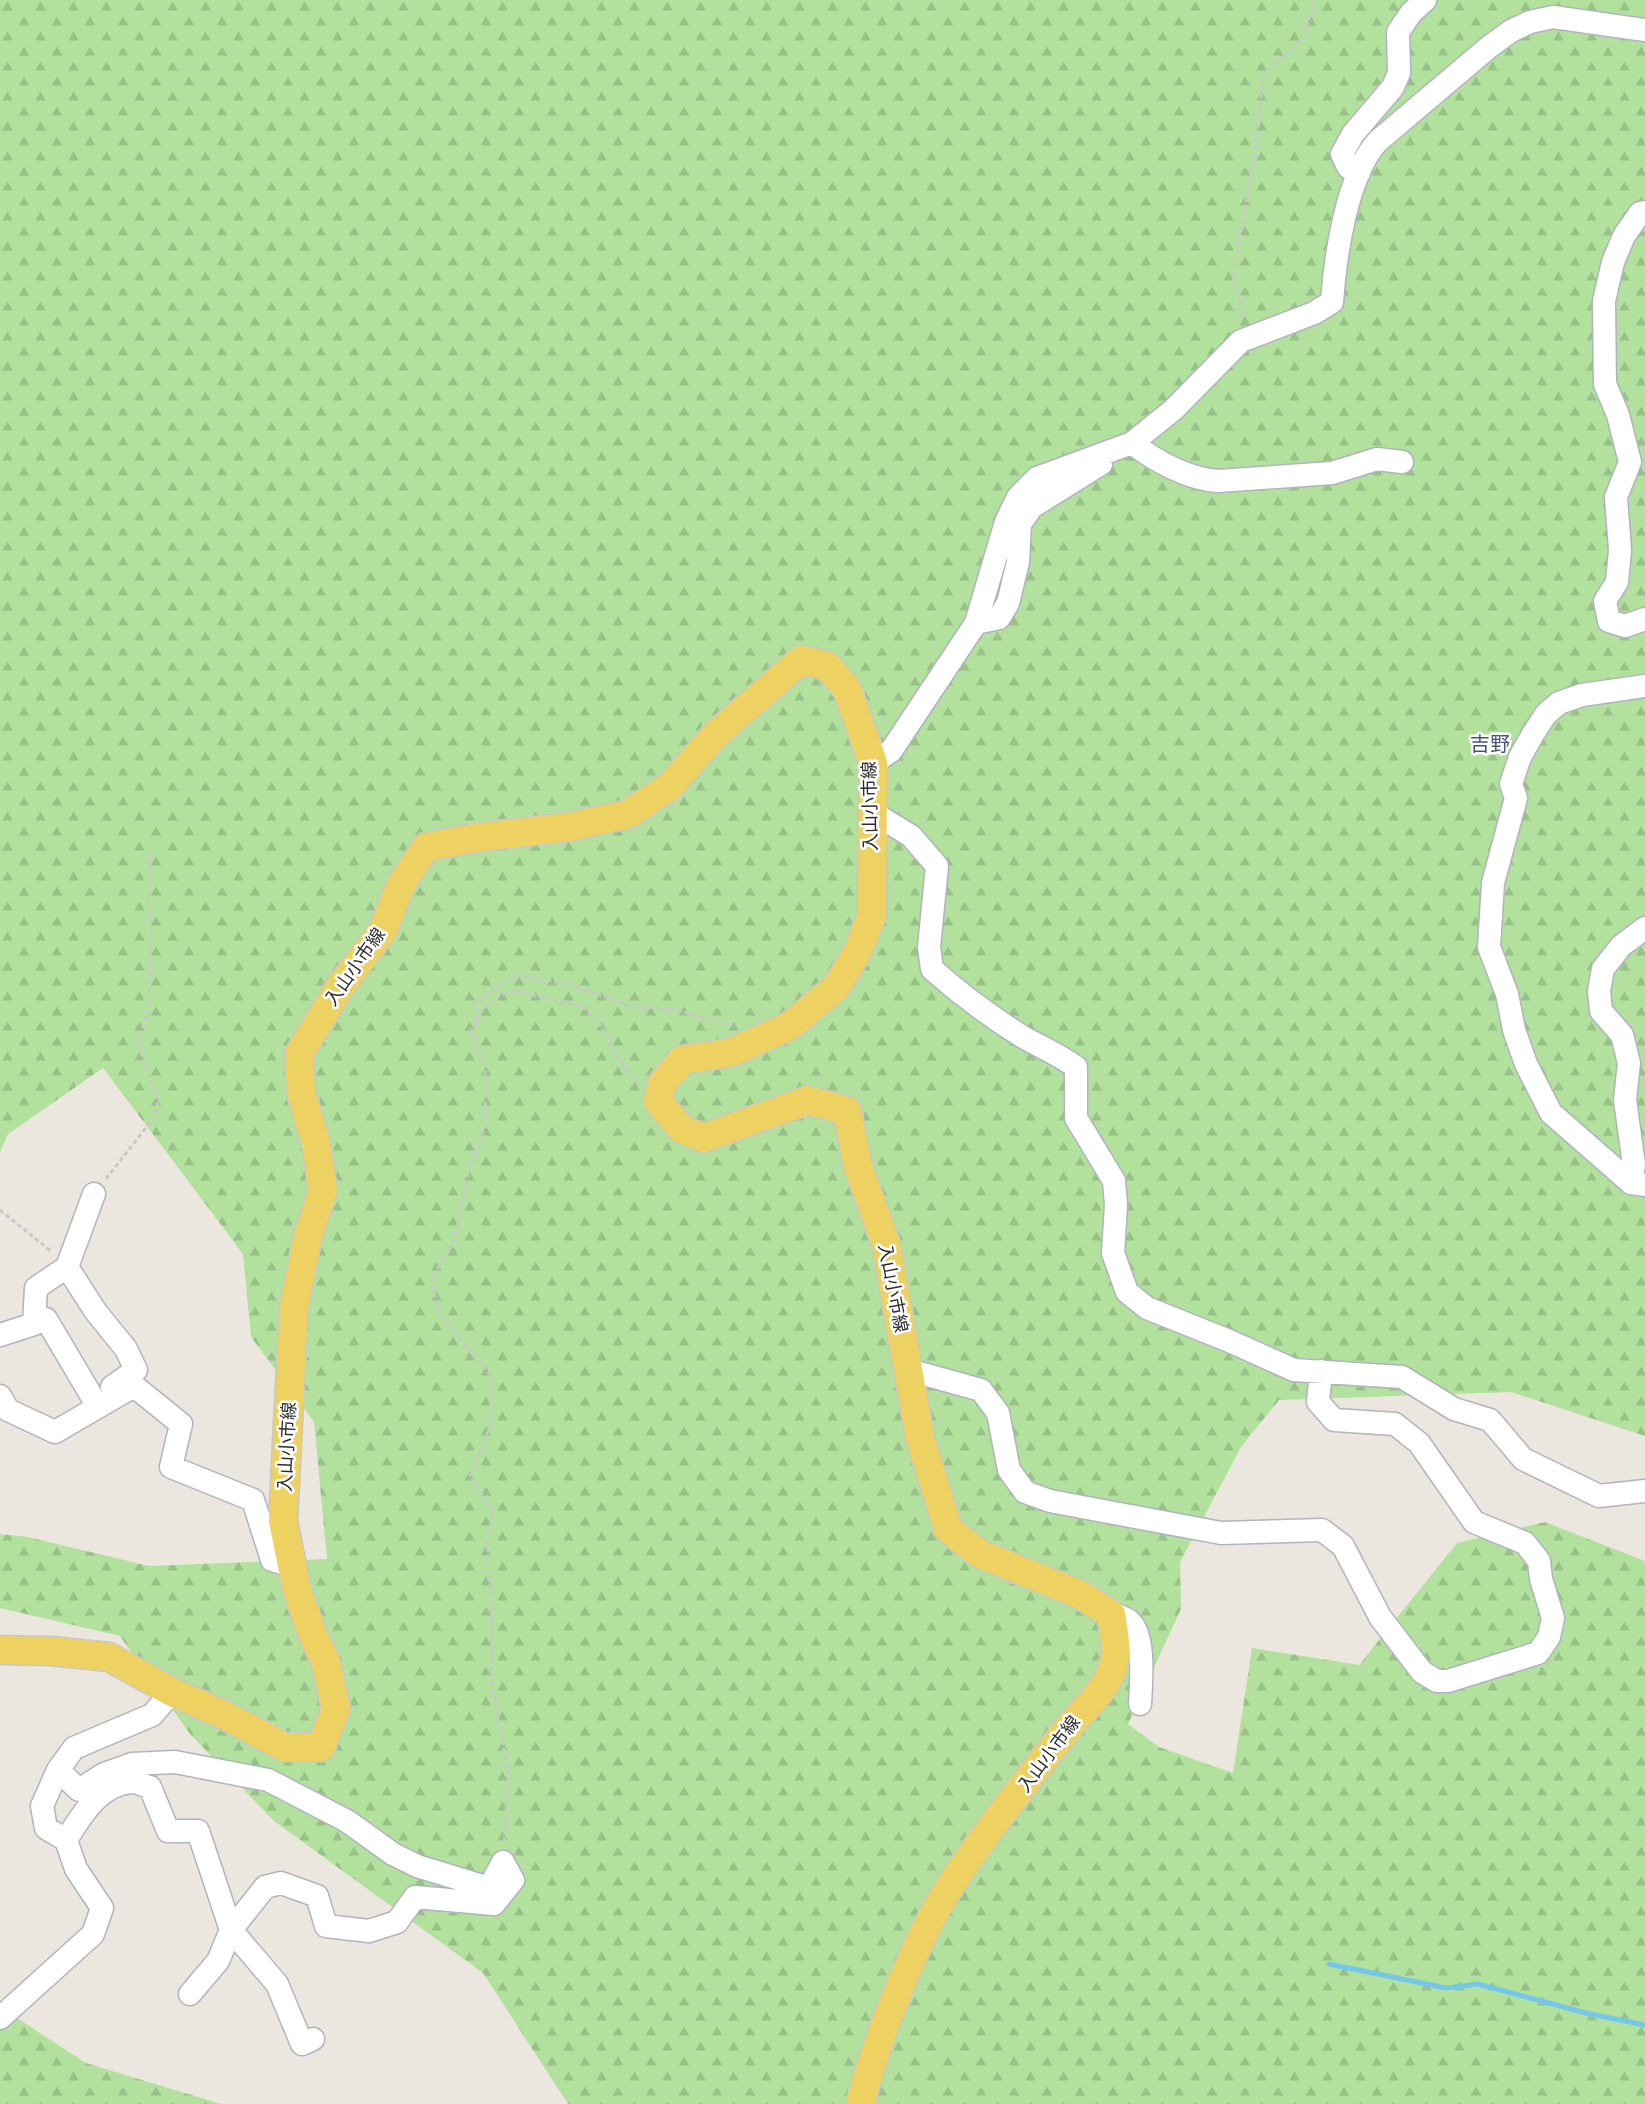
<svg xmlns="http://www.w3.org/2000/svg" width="1645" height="2104" viewBox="0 0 1645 2104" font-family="'Fira Sans','Noto Sans JP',sans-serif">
  <defs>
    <pattern id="forest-firs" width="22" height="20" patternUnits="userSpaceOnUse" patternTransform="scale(1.5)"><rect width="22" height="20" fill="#b1e19c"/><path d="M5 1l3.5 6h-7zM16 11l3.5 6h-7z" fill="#98c187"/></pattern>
  </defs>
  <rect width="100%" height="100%" fill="#ece7de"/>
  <path fill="url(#forest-firs)" d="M0 0H1645V1436L1511 1392 1279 1400 1241 1447 1180 1562 1181 1609 1128 1724 1159 1747 1233 1773 1252 1648 1359 1665 1457 1543 1545 1522 1645 1561V2104H568L483 1973 274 1821 190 1734 120 1636 0 1608V1534L28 1537 149 1566 327 1559 314 1422 251 1337 243 1254 103 1068 8 1134 0 1152Z
    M0 2007 86 2063 221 2104H0Z"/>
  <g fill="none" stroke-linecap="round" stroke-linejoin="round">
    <path stroke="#74c7eb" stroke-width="5" d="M1329 1964 1446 1988 1478 1984 1586 2013 1645 2025"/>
    <g stroke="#b1b3be" stroke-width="25">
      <path id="minor" d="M1359 173 1348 167 1342 154 1353 134 1393 87 1399 73 1398 32 1411 13 1425 0
        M1645 212 1640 213 1624 236 1613 262 1604 301 1605 384 1618 415 1630 462 1616 497 1620 550 1617 582 1605 601 1609 621 1625 626 1645 619
        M1132 443C1155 461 1188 479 1218 481L1332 473 1377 459 1402 462
        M976 623 999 618 1008 603 1018 562 1020 524 1032 507 1101 464
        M1645 686 1582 695 1559 703 1546 714 1533 734 1520 757 1511 784 1516 798 1493 883 1489 947 1507 994 1514 1030 1526 1064 1551 1113 1631 1183 1645 1185
        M873 763 891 751 976 623 1006 522 1018 497 1037 478 1132 443 1173 410 1241 341 1314 313 1332 302C1335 257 1347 174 1378 141L1489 47 1511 31 1530 22 1553 17 1645 30
        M872 812 911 836 937 866 929 947 932 969C960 994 991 1017 1023 1037 1041 1047 1059 1055 1076 1067V1118L1114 1181 1116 1205 1113 1253 1127 1292 1147 1308 1227 1340 1294 1370 1402 1377 1454 1409 1490 1420 1523 1459 1599 1496 1645 1491
        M1631 1183 1634 1165 1625 1100 1629 1063 1622 1035 1601 1011 1599 991 1603 969 1621 946 1645 928
        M67 1267 96 1312 126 1349 136 1370 112 1387
        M35 1316 46 1319 94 1400
        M0 1335 34 1324 36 1288 67 1267 94 1194
        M909 1370 981 1390 998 1413 1009 1470 1025 1492 1050 1501 1221 1533 1322 1530 1343 1546 1380 1617 1422 1672 1437 1681H1448L1538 1653 1549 1637 1553 1618 1541 1579 1539 1561 1525 1543 1474 1522 1419 1443 1395 1424 1334 1420 1318 1402 1321 1371
        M0 1396 8 1410 55 1432 134 1386 181 1424 171 1467 253 1500 272 1560 292 1566
        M1111 1614C1117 1616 1125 1617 1129 1621 1146 1634 1141 1684 1140 1704
        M172 1692 152 1715 74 1748 58 1770 42 1806 46 1828 66 1840C81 1816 99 1784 132 1782 137 1782 145 1786 150 1787L168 1831H198L231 1930 277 1984 302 2044 313 2039
        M58 1770 79 1790 104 1774 132 1764 175 1762 268 1780 347 1821 393 1854 417 1866 489 1888 503 1862
        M190 1994 218 1961 231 1930 265 1887 281 1883 317 1896 326 1926 369 1931 397 1922 415 1897 494 1904 513 1880 503 1862
        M0 2018 93 1934 102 1908 76 1869 66 1840"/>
    </g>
    <g stroke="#c8c8c8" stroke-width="31">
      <path id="major" d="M0 1650 51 1651 109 1657 172 1692 226 1716 284 1747H321L336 1708 325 1660 313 1636 297 1590 283 1521 294 1306 308 1236 323 1190 316 1144 301 1093 299 1054 339 988 383 930 401 884 426 847 473 838 568 827 628 814 670 786 715 735 801 660 827 666 847 689 873 763 872 915 857 953 836 987 791 1025 732 1052 682 1060 662 1084 658 1101 681 1129 703 1138 808 1100 847 1111 858 1167 886 1244 920 1438 948 1529 980 1554 1081 1595 1111 1614C1114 1634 1119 1654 1111 1672 1102 1695 1078 1714 1064 1733 1026 1782 986 1831 952 1883 914 1941 878 2036 860 2104"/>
    </g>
    <path stroke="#c8c8c8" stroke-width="3" stroke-dasharray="4.5 3" stroke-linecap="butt" d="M1241 319 1243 311 1233 277 1257 139 1263 74 1304 38 1314 0
      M476 1019 475 1001 506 980 522 975 572 985 630 1006 675 1010 733 1025
      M106 1179 155 1116 158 1102 137 1042 148 1011 151 930 148 902 150 851
      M0 1210 52 1252
      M504 1842 509 1775 492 1685V1626L487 1541 493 1511 470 1476 491 1424 490 1375 437 1311 432 1278 454 1240 468 1174 485 1126V1066L471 1032 482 1009 499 994 517 991 583 1007 599 1022 619 1059 638 1084"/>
    <use href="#minor" stroke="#fff" stroke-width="22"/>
    <use href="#major" stroke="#edd262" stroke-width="28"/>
  </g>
  <g text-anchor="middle" stroke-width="5" stroke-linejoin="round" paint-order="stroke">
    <g font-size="18" fill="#2b2b2b" stroke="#fff">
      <text transform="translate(870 806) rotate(-91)" y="6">入山小市線</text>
      <text transform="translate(355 967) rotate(-55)" y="6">入山小市線</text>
      <text transform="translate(893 1288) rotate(79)" y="6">入山小市線</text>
      <text transform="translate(287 1447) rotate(-87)" y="6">入山小市線</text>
      <text transform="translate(1049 1754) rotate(-53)" y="6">入山小市線</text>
    </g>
    <g font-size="20" fill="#4c537b" stroke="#fff">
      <text x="1490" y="751">吉野</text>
    </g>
  </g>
</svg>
